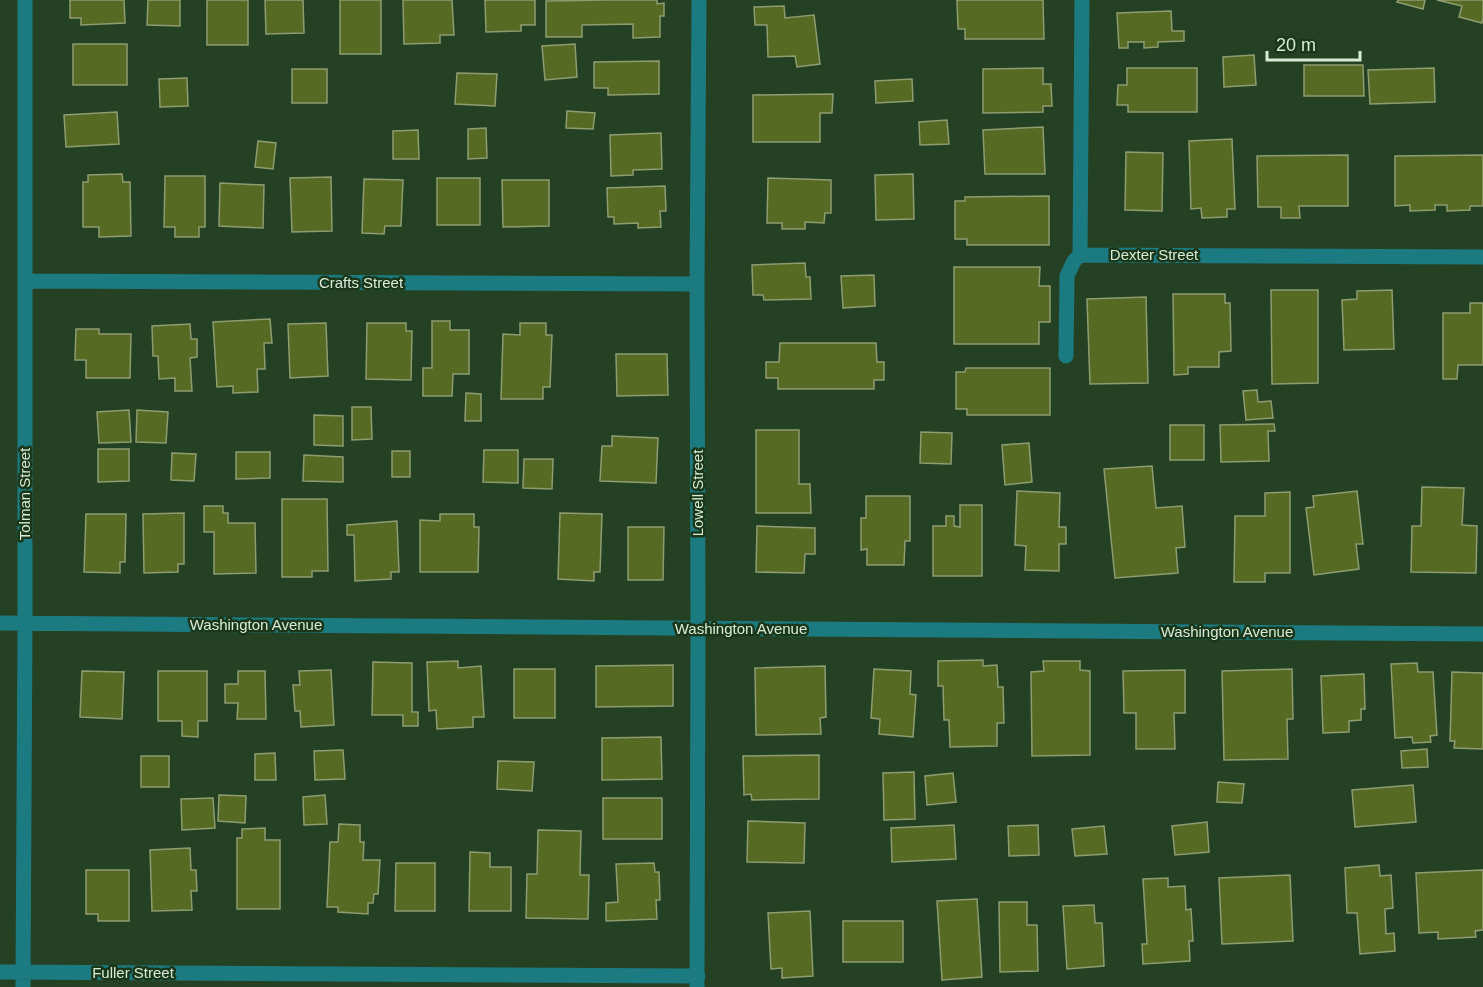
<svg xmlns="http://www.w3.org/2000/svg" width="1483" height="987" viewBox="0 0 1483 987" font-family="Arial,sans-serif">
  <rect width="100%" height="100%" fill="#254123"/>
  <path fill="#576a23" stroke="#8e9c72" stroke-width="1.5" d="M70 0H124L125 23 81 25V18H70Z
    M148 0H180V26L147 25Z
    M207 0H248V45H207Z
    M265 0H303L304 33 266 34Z
    M340 0H381V54H340Z
    M403 0H452L454 35H440V43L404 44Z
    M485 0H535V25H521V31L486 32Z
    M606 0H657V4L664 3V16H660V37L633 38V24L582 25V37H546V1Z
    M957 0H1043L1044 39H965V29H958Z
    M1398 0H1425L1423 9 1397 2Z
    M1437 0H1483V18L1482 23 1459 17 1462 6Z
    M784 6 785 18 814 15 820 64 797 67 795 56 768 57 767 25H755L754 7Z
    M1171 11 1172 31H1184V41L1158 42V47L1144 48V42H1128V48H1119L1117 13Z
    M73 44H127V85H73Z
    M575 44 577 77 545 80 542 46Z
    M1254 55 1256 85 1224 87 1223 57Z
    M659 61V94L608 95V88H594V62Z
    M1304 65H1363L1364 96H1304Z
    M1043 68V84H1051L1052 106H1043V112L983 113V69Z
    M1127 68H1197V112H1128V105H1117L1118 85H1127Z
    M1434 68 1435 102 1370 104 1368 70Z
    M292 69H327V103H292Z
    M457 73 497 74 495 106 455 104Z
    M187 78 188 106 160 107 159 79Z
    M912 79 913 101 876 103 875 81Z
    M833 94 832 113H820V142H753V95Z
    M567 111 595 113 593 129 566 128Z
    M117 112 119 144 66 147 64 115Z
    M947 120 949 144 920 145 919 122Z
    M1043 127 1045 174H985L983 130Z
    M486 128 487 158 468 159V129Z
    M418 130 419 159H393V131Z
    M661 133 662 169 633 170V175L611 176 610 135Z
    M1232 139 1235 209H1227V217L1202 218 1201 208 1191 209 1189 141Z
    M258 141 276 143 273 169 255 167Z
    M1126 152 1163 153 1162 211 1125 210Z
    M1348 155V206H1299L1300 218H1281V207H1258L1257 156Z
    M1483 155V206H1470V210L1447 211V205H1435V210L1410 211V205L1395 206V156Z
    M122 174 123 182H130L131 236 99 237V227H83V182H88V175Z
    M913 174 914 219 876 220 875 175Z
    M165 176H205V227H199V237H175V227H164Z
    M331 177 332 231 292 232 290 178Z
    M437 178H480V225H437Z
    M768 178 831 180V213H825L824 223 805 222V229H782V223H767Z
    M364 179 403 180 401 226H385L384 234 362 233Z
    M502 180H549V226L503 227Z
    M220 183 264 185 263 228 219 226Z
    M665 186 666 211H660L661 227 638 228V223L614 224V217H608L607 188Z
    M1049 196V245H967V239H955V201H965V197Z
    M805 263 806 277H810L811 299 764 300 763 295H753L752 265Z
    M954 267H1040L1039 286H1050V322H1039V344H954Z
    M874 275 875 306 843 308 841 276Z
    M1271 290H1318V383L1272 384Z
    M1392 290 1394 349 1344 350 1342 300 1357 299V291Z
    M1173 294H1225V303H1230L1231 351 1219 352V367H1188V374L1174 375Z
    M1146 297 1148 383 1090 384 1087 299Z
    M1470 303H1483V365H1458L1457 379H1443V313H1470Z
    M270 319 272 343H264L265 369H257L258 392 233 393V386L217 387 213 322Z
    M432 321H450V330H469V374H453L452 396H423V368H432Z
    M326 323 328 376 290 378 288 324Z
    M367 323H406V331H412L411 380 366 379Z
    M520 323H546V335H552L550 387H543V399H501L503 334 520 335Z
    M190 324 191 339H197V357L190 358 192 391H175V378L159 379 158 356H153L152 326Z
    M76 329H99V334H131L130 378H86V360H75Z
    M780 343H876L877 362H884V380H874V389H778V378H766V362H779Z
    M616 354H667L668 395 617 396Z
    M966 368H1050V415H967V409H956V372H965Z
    M1257 390 1258 402 1271 401 1273 418 1246 420 1243 391Z
    M466 393 481 394V421H465Z
    M352 407H371L372 439 352 440Z
    M129 410 131 442 99 443 97 412Z
    M137 410 168 412 166 443 136 442Z
    M314 415 343 416V446L314 445Z
    M1274 424 1275 431H1268L1269 461 1221 462 1220 425Z
    M1170 425H1204V460H1170Z
    M756 430H799V484H810L811 513H756Z
    M921 432 952 433 951 464 920 463Z
    M612 436 658 438 656 483 600 481 602 446H612Z
    M1029 443 1032 482 1005 485 1002 445Z
    M98 449H129V481L98 482Z
    M484 450H518V483L483 482Z
    M392 451H410V477H392Z
    M236 452H270V478L236 479Z
    M172 453 196 454 194 481 171 480Z
    M304 455 343 457V482L303 481Z
    M524 459H553L552 489 523 488Z
    M1152 466 1156 508 1182 506 1185 547 1176 548 1178 573 1115 578 1104 469Z
    M1422 487 1464 488 1462 525 1477 526 1476 573 1411 572 1412 526H1421Z
    M1017 491 1060 493 1059 527H1066V544H1059V571L1025 570 1026 546 1015 545Z
    M1357 491 1363 544H1356L1359 569 1314 575 1306 508 1314 507 1313 496Z
    M1290 492V573H1265V582H1234L1235 516H1265V493Z
    M866 496H910V541H905L904 565H867V549L861 550V518H866Z
    M282 499H327L328 571H312V577H282Z
    M960 505H982V576H933V526H946V516H954V526L960 527Z
    M204 506H223V513H228V523H255L256 573 214 574V532H204Z
    M184 513V564H178V572L144 573 143 514Z
    M560 513 602 514 600 572H594V581L558 579Z
    M86 514H126L125 562H120V573L84 572Z
    M440 514H474V527H479L478 572H420V520L440 521Z
    M397 521 399 572H391V579L355 581 354 535H347V525Z
    M757 526 815 528V554H805L804 573 756 572Z
    M628 527H664L663 580H628Z
    M983 660V666L997 665 998 687H1003L1004 723H997V746L950 747 949 720H944L943 686H938V661Z
    M458 661V668L481 666 484 717H473V727L437 729 436 710 429 711 427 662Z
    M1043 661H1080V670L1090 671V755L1032 756 1031 672 1044 671Z
    M373 662 412 663V712H418V726H403V715H372Z
    M1417 663 1418 672H1433L1437 735 1430 736 1431 742 1413 743 1412 737 1395 738 1391 664Z
    M673 665V706L596 707V666Z
    M825 666 826 717 820 718 821 734 756 735 755 668Z
    M514 669H555V718H514Z
    M874 669 911 671 910 694 916 695 913 737 879 734 880 719 871 718Z
    M1292 669 1293 719H1287L1288 759 1224 760 1222 671Z
    M331 670 334 725 301 727 300 711H295L293 685H300L299 671Z
    M1185 670V713H1174L1175 749H1136V713H1124L1123 671Z
    M82 671 124 672 122 719 80 717Z
    M158 671H207V721H198V737L182 736V721H158Z
    M238 671H265L266 719H237L238 703H225V684H238Z
    M1452 672 1483 673V749L1454 748 1455 741H1450Z
    M1364 674 1365 709H1361V720L1349 721V732L1323 733 1321 676Z
    M661 737 662 779 602 780V738Z
    M1427 749 1428 767 1402 768 1401 751Z
    M343 750 345 779 315 780 314 751Z
    M275 753 276 780H255V754Z
    M819 755V799L752 800 751 794 744 795 743 756Z
    M141 756H169V787H141Z
    M498 761 534 762 532 791 497 789Z
    M914 772 915 819 884 820 883 773Z
    M953 773 956 802 927 805 925 776Z
    M1218 782 1244 784 1242 803 1217 802Z
    M1413 785 1416 822 1355 827 1352 790Z
    M219 795 246 796 245 823 218 821Z
    M325 795 327 824 304 825 303 797Z
    M213 798 215 828 182 830 181 799Z
    M603 798H662V839H603Z
    M748 821 805 823 804 863 747 862Z
    M1207 822 1209 852 1175 855 1172 826Z
    M339 824 360 825V842H364L363 860H380L378 894H374L373 903H368V914L338 912V907H327L330 842H338Z
    M954 825 956 859 892 862 891 828Z
    M1038 825 1039 855 1009 856 1008 826Z
    M1104 826 1107 854 1075 856 1072 829Z
    M265 828V840H280V909H237V838H242V829Z
    M538 830 581 831 580 875H589L588 919 526 918 527 874H537Z
    M190 848 191 870H196L197 891H191L192 910 152 911 150 850Z
    M470 852 490 853V867H511V911H469Z
    M396 863H435V911H395Z
    M654 863 655 872H659L660 900H656L657 919 606 921V903L618 902 616 864Z
    M1379 865 1380 876 1391 875 1393 908 1385 909 1386 934 1394 933 1395 951 1360 954 1357 913H1347L1345 868Z
    M86 870H129V921H98V914H86Z
    M1483 870V930L1475 931 1476 937 1438 939V932L1419 933 1416 873Z
    M1290 875 1293 941 1222 944 1219 878Z
    M1168 878V887L1185 886 1186 910 1191 909 1193 941H1189L1190 961 1143 964 1142 944H1147L1143 879Z
    M977 899 982 977 942 980 937 901Z
    M999 902H1027V925H1037L1038 971 1000 972Z
    M1094 905 1095 923H1102L1104 966 1067 969 1063 906Z
    M810 911 813 976 782 978V968L771 969 768 913Z
    M843 921H903V962H843Z"/>
  <g fill="none" stroke-linecap="round" stroke-linejoin="round">
    <path stroke="#1c7a81" stroke-width="15" d="M1080 255 1483 257
      M1080 255 1082 0
      M25 281 697 284
      M1066 356 1067 276 1074 261 1080 255
      M0 623 1483 634
      M0 972 698 976
      M23 987 25 624V0
      M697 987 698 629 697 284 699 0"/>
  </g>
  <g text-anchor="middle" stroke-width="5" stroke-linejoin="round" paint-order="stroke">
    <g font-size="15" fill="#d9ebd8" stroke="#1a3719">
      <text x="1154" y="260">Dexter Street</text>
      <text x="361" y="288">Crafts Street</text>
      <text transform="translate(698 493) rotate(-90)" y="5">Lowell Street</text>
      <text transform="translate(25 494) rotate(-90)" y="5">Tolman Street</text>
      <text x="256" y="630">Washington Avenue</text>
      <text x="741" y="634">Washington Avenue</text>
      <text x="1227" y="637">Washington Avenue</text>
      <text x="133" y="978">Fuller Street</text>
    </g>
  </g>
  <path d="M1267 51v9h93v-9" fill="none" stroke="#d9ebd8" stroke-width="3"/>
  <text x="1276" y="51" font-size="18" fill="#d9ebd8" stroke="#1a3719" stroke-width="4.5" paint-order="stroke">20 m</text>
</svg>
